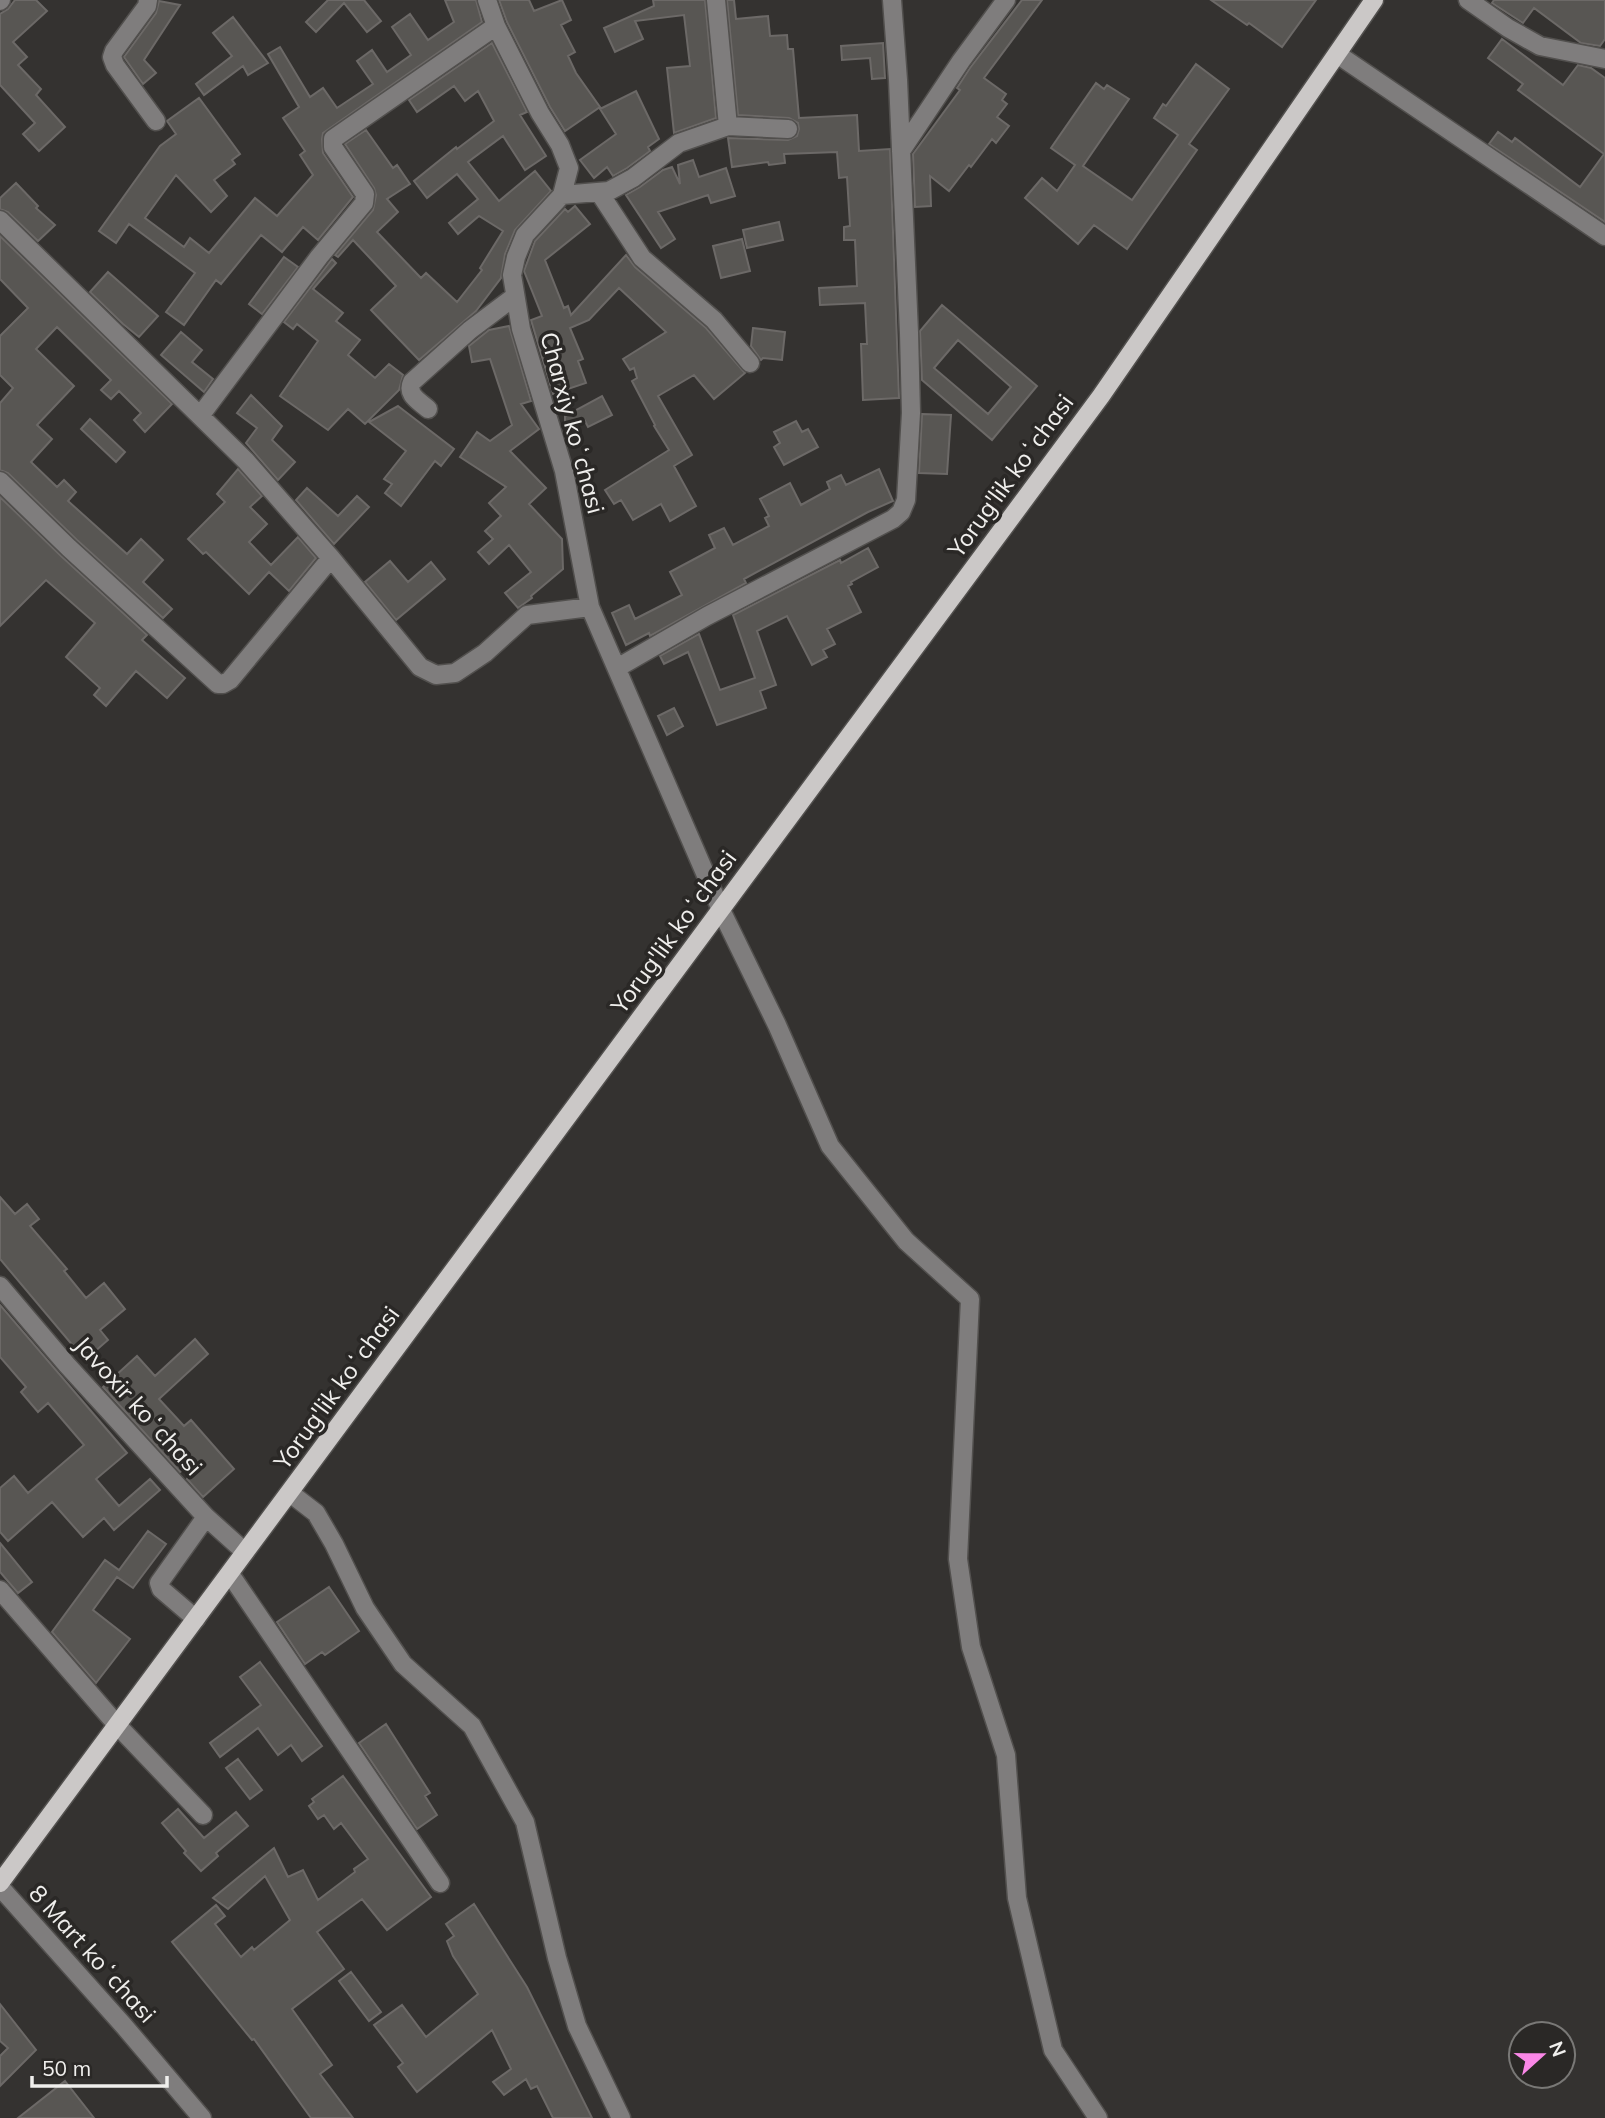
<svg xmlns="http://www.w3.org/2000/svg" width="1605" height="2118" viewBox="0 0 1605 2118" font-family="Mulish,sans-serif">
  <rect width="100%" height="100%" fill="#343230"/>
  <path fill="#585653" stroke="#6c6967" stroke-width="2" fill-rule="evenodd" d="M15 0H36L47 11 13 42 27 57 18 65 41 89 36 95 65 127 39 151 23 134 35 123 0 85V14L8 9Z
    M328 0H364L381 21 367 32 344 3 316 32 306 22Z
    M445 0H476L482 22 323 133 322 139 323 153 353 197 318 240 303 227 282 252 261 235 221 284 216 280 184 325 166 312 195 273 129 224 116 243 99 231 160 146 176 134 167 121 199 98 240 154 232 160 235 164 214 180 227 196 211 212 176 175 145 218 184 247 190 238 209 253 255 198 277 216 313 175 300 155 305 151 283 118 299 107 268 54 280 47 310 97 323 88 337 108 373 84 357 61 372 50 387 72 411 55 392 27 410 14 428 40 454 22Z
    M499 0H529L534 11 562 0 571 20 561 25 575 52 568 56 576 73 600 107 565 131 550 107 507 22Z
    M653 0H705L716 118 674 133 667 68 690 66 684 15 635 21 643 39 615 52 604 28 654 6Z
    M727 0H734L736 19 768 16 770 36 787 35 788 49H793L799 118 857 115 859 151 890 149 899 398 863 400 861 344H867L865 303 820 305 819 288 857 286 855 240H844V227L850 226 847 177 839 178 837 152 784 154 785 163 769 165 768 162 732 167 728 138 788 140 797 136 799 129 798 123 789 118 738 115Z
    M1022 0H1042L984 78 1006 94 1002 100 1007 104 997 117 1009 126 996 143 992 139 971 167 969 165 949 191 930 176 931 206 915 207 913 154 960 90 957 88 970 68Z
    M1211 0H1316L1282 47 1249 23 1247 25Z
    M1494 0H1605V39L1600 46 1581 43 1534 8 1523 23 1492 3Z
    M159 1 180 5 144 60 156 73 143 84 124 57 156 13Z
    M233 17 268 63 248 75 243 66 204 95 196 84 232 56 213 33Z
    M1502 39 1563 85 1578 65 1591 68 1605 78V222L1489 144 1498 132 1512 142 1515 138 1580 187 1604 154 1518 90 1523 84 1488 58Z
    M492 43 527 112 520 115 546 156 525 170 503 136 468 162 499 201 535 171 551 191 515 230 505 254 501 278 476 311 419 360 371 310 396 286 353 240 338 257 335 255 373 210 376 195 374 188 345 144 366 130 393 168 397 165 410 184 387 199 398 212 377 232 421 278 426 273 457 302 482 270 480 268 503 231 479 216 458 234 449 223 478 199 457 174 427 198 414 181 456 147 457 149 494 121 478 91 465 101 454 86 417 112 409 100Z
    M883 43 885 78 872 79 870 58 842 60 841 46Z
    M1196 64 1229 89 1189 144 1197 150 1127 249 1094 225 1078 244 1025 198 1042 178 1057 191 1075 165 1051 148 1096 83 1104 89 1107 85 1129 99 1083 166 1132 200 1178 135 1154 118 1163 104 1166 106Z
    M636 91 659 139 648 147 650 151 627 168 613 176 607 167 594 178 580 160 616 134 600 109Z
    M693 160 699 177 726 168 735 196 711 203 708 195 658 212 675 239 661 248 626 195 640 187 663 170 672 167 680 184 678 165Z
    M16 183 38 206 36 208 55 225 38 241 8 212 0 209V198Z
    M575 206 590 224 545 260 564 308 568 306 571 315 626 255 635 267 706 328 745 373 714 399 694 375 658 396 692 455 674 466 696 506 670 521 661 504 633 520 621 500 614 504 605 490 669 450 654 426 655 425 632 381 637 378 634 368 630 370 623 359 666 332 619 288 589 320 570 328 583 359 578 361 586 383 553 394 531 320 542 316 524 271 535 241 565 209 568 212Z
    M779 222 783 240 747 248 743 230Z
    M0 236 172 404 145 432 134 420 141 413 119 391 111 399 101 390 111 380 57 327 36 349 74 386 37 425 52 439 31 462 57 487 64 480 76 492 68 501 127 554 141 539 163 560 143 582 172 609 163 618 77 540 8 473 0 470V403L13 388 0 375V336L28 308 0 279Z
    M742 239 750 271 721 278 713 246Z
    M284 257 298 267 262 314 249 304Z
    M332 259 336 263 313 289 343 313 336 321 360 340 348 355 375 378 389 364 403 375 399 390 365 424 348 409 328 430 280 396 318 341 297 324 293 329 284 322Z
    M108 272 158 316 139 337 123 324 90 292Z
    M942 305 1037 386 992 440 922 380 920 331ZM958 340 1011 387 988 414 934 368Z
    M509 326 531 401 521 404 539 429 510 451 546 488 529 504 562 539 563 569 531 596 532 598 518 608 505 593 531 572 509 545 489 564 478 552 493 539 485 531 501 516 489 503 506 487 460 457 477 432 490 441 512 425 490 359 472 362 469 346 489 330Z
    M753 328 785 332 782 360 763 358 761 360 751 346Z
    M181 332 202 350 192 362 213 379 204 392 161 355Z
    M251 395 282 426 272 440 295 462 278 480 246 443 257 428 237 413Z
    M602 396 612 415 588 427 585 421 569 430 565 422V416Z
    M398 406 454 449 441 466 435 461 401 506 385 493 392 484 384 479 406 451 369 422Z
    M922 414 951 415 947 474 919 473Z
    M90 419 125 452 116 462 81 429Z
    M796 421 802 432 808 429 818 447 784 465 774 447 780 443 774 432Z
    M238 469 262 496 250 507 267 524 249 542 271 565 298 537 316 558 289 591 269 572 249 594 206 552 203 554 188 539 225 502 217 494Z
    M879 469 893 501 868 512 744 579 746 583 650 636 649 633 626 645 612 613 629 605 635 619 682 595 670 572 715 548 709 535 724 528 733 545 769 526 765 518 769 516 760 499 790 483 801 505 830 489 827 482 841 475 846 485Z
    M307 488 338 516 357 496 369 507 334 544 296 500Z
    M0 497 61 556 147 635 142 640 185 678 167 698 136 671 106 706 94 695 100 688 66 657 95 623 46 580 0 626Z
    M868 548 878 567 851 582 852 584 848 586 861 612 827 629 835 644 823 650 827 657 812 665 787 616 757 631 776 685 760 691 766 708 717 725 688 652 664 664 660 656 699 634 720 690 755 678 733 615 840 560 841 563Z
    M390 561 408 582 431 562 445 579 396 620 365 582Z
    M674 708 683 726 667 735 658 716Z
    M0 1197 15 1214 27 1204 39 1219 30 1226 67 1269 64 1271 86 1298 104 1283 125 1309 100 1330 108 1340 85 1360 0 1259Z
    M0 1305 127 1453 96 1479 119 1506 150 1479 160 1490 114 1530 104 1518 83 1537 52 1502 8 1541 0 1532V1488L14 1476 28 1493 84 1445 48 1403 38 1412 21 1392 26 1387 0 1357Z
    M195 1339 208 1354 159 1399 184 1426 191 1420 234 1469 203 1497 187 1479 196 1467 191 1463 180 1472 103 1387 137 1356 155 1376Z
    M148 1531 166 1544 133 1588 117 1577 93 1610 130 1639 96 1683 52 1632 105 1560 119 1570Z
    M0 1543 32 1582 18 1593 0 1572Z
    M329 1587 359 1631 325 1655 322 1652 305 1664 277 1622Z
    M260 1662 322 1746 302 1761 291 1745 278 1755 258 1728 220 1757 210 1743 261 1705 240 1677Z
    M386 1724 430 1793 425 1796 437 1815 417 1829 359 1743Z
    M238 1759 262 1790 250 1799 226 1768Z
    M343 1776 431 1897 387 1930 362 1899 317 1932 344 1969 292 2009 332 2065 320 2074 353 2118H311L254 2039 252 2040 172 1942 216 1905 225 1916 215 1924 241 1957 252 1947 254 1950 290 1920 265 1876 228 1909 213 1898 274 1848 288 1877 303 1870 318 1900 355 1872 354 1869 368 1859 341 1823 334 1829 324 1815 318 1819 309 1806 314 1802 312 1799Z
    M178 1809 204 1838 236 1812 248 1826 216 1853 218 1856 201 1871 184 1853 186 1851 162 1823Z
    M474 1904 527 1987 592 2118H553L537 2086 531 2089 526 2079 504 2095 493 2082 511 2069 492 2030 417 2092 398 2067 403 2063 374 2025 402 2005 426 2037 478 1994 453 1956 447 1941 454 1936 446 1924Z
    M351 1972 381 2012 369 2021 339 1981Z
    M0 2004 36 2050 0 2086V2056L8 2048 0 2041Z
    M65 2081 94 2118H18Z"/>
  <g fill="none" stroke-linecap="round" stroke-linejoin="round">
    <g stroke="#52504e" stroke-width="21">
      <path id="minor" d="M148 0 147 6 114 51 112 57 115 65 156 121
        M487 0 496 26 540 113 560 145 569 168 562 195 525 235 516 257 512 275 521 329 564 471 590 607 721 910 777 1025 830 1146 906 1241 970 1299 958 1559 971 1647 1006 1755 1017 1898 1053 2050 1098 2118
        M716 0 728 126
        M1468 0 1508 28 1540 46 1605 59
        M0 1 1 0
        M1337 54 1605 236
        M901 151 961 61 1006 0
        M599 192 642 258 714 320 750 363
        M562 195 609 191 633 178 679 143 728 126 788 129
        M0 220 246 461 331 558 420 667 436 675 455 673 485 653 527 615 590 607
        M428 409C419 401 406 395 412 382L470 330 514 297
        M200 416 319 257 364 203 365 194 333 147V139L496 26
        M0 481 69 548 218 684H223L230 680 331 558
        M617 668 707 616 893 519 901 512 906 500 911 413 909 333 898 80 892 0
        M0 1286 67 1365 206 1517 245 1552
        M290 1493 316 1513 334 1544 365 1608 403 1664 472 1726 525 1822 557 1958 577 2026 621 2118
        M230 1574 440 1883
        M0 1590 118 1726 203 1815
        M196 1619 161 1589 159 1583 206 1517
        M0 1887 124 2026 202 2118"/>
    </g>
    <g stroke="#52504e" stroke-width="21">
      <path id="major" d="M0 1883 1101 396 1374 0"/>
    </g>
    <use href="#minor" stroke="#7f7d7d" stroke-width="18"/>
    <use href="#major" stroke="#cbc8c7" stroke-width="18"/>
  </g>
  <g text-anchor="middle" stroke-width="7" stroke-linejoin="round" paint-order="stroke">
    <g font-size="24" fill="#f0efed" stroke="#2a2826">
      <text transform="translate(572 423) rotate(75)" y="8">Charxiy koʻchasi</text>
      <text transform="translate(1011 476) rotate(-54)" y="8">Yorug'lik koʻchasi</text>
      <text transform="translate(674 932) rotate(-54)" y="8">Yorug'lik koʻchasi</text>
      <text transform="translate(337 1388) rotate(-54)" y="8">Yorug'lik koʻchasi</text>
      <text transform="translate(138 1406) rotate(48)" y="8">Javoxir koʻchasi</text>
      <text transform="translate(92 1954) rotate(48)" y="8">8 Mart koʻchasi</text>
    </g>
  </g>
  <g transform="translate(1542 2055) rotate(69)"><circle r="33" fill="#2a2826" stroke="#797876" stroke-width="2"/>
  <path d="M0-5L12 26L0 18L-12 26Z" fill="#fa87e7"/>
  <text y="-10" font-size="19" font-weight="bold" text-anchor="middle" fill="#f0efed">N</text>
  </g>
  <path d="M32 2076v10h135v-10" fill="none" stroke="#f0efed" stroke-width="3.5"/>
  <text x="42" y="2076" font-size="21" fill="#f0efed" stroke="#2a2826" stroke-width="5" paint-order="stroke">50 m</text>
</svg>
